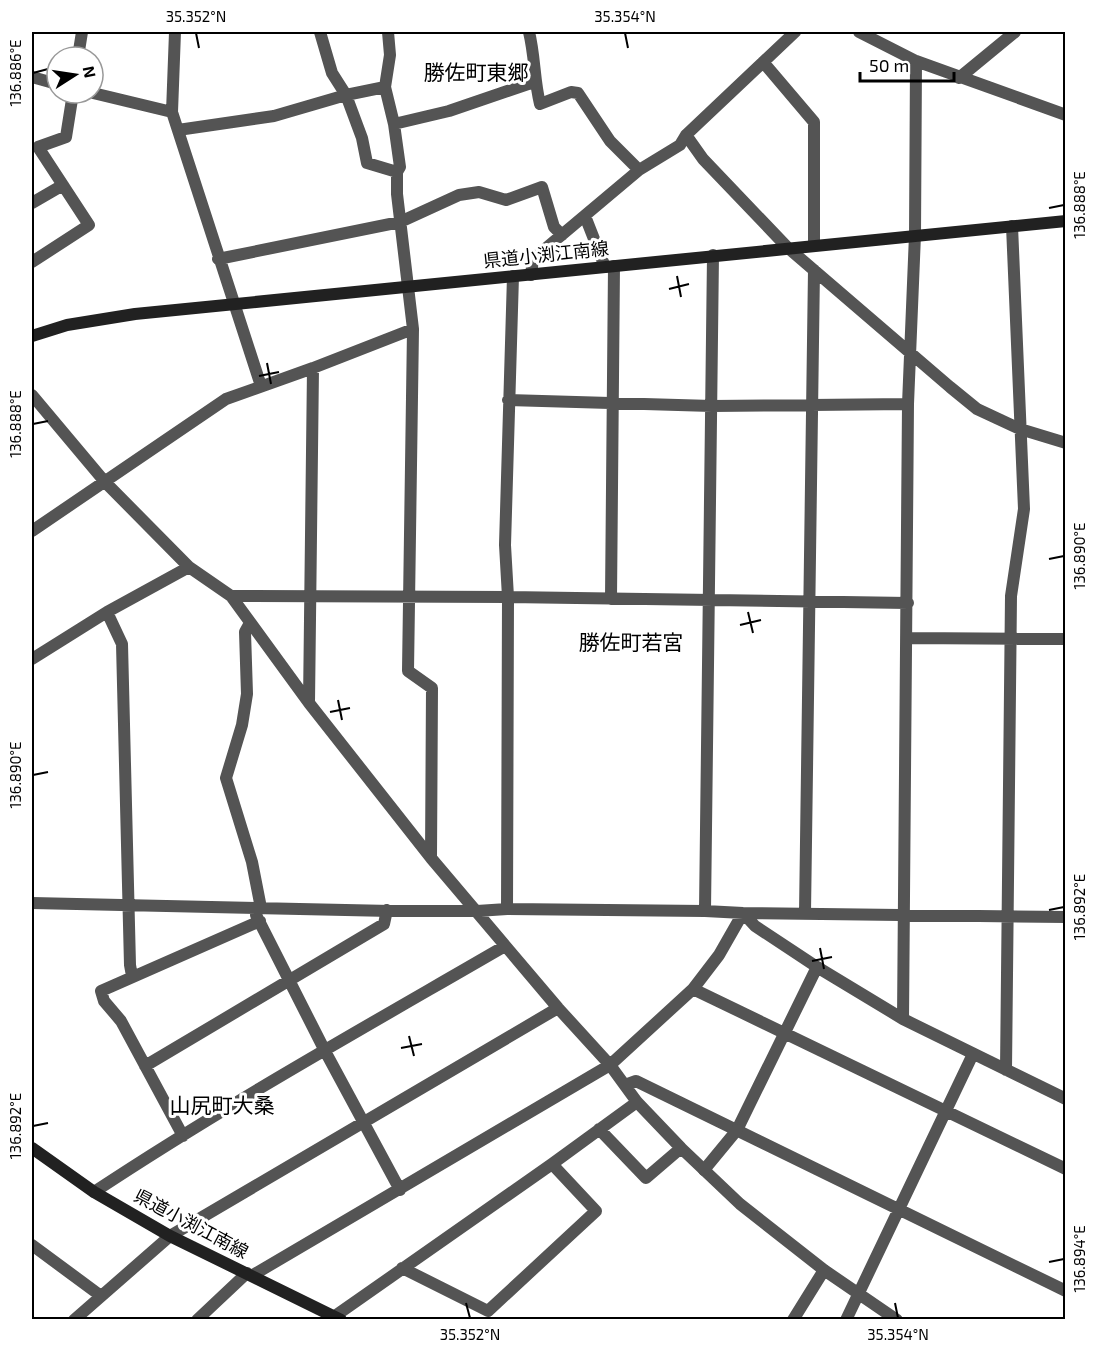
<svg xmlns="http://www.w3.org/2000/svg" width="1097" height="1351" viewBox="0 0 1097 1351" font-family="'Exo 2','Noto Sans JP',sans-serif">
  <rect width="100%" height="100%" fill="#fff"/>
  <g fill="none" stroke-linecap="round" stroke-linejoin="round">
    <path stroke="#545454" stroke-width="12" d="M175 32 172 112 261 386
      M320 32 332 73 346 95 362 138 367 163 397 172
      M388 32 390 55 385 87 394 124 400 167 397 172V194L413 329 408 671 432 688 431 858
      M529 32C535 56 534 80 540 104L571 92 578 93 610 141 639 170
      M859 32 916 61 1066 115
      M78 57 82 32
      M763 62 814 122V245
      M32 77 57 84
      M959 78 1015 32
      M93 93 172 112
      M394 124 449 111 534 82
      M178 130 274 116 346 95 385 87
      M686 135 703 159 787 247 950 387 977 409 1020 429 1066 443
      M32 203 63 185
      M585 216 605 267
      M218 259 400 222 459 195 479 192 506 200 542 187 554 227 562 235
      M32 262 89 225 38 147 66 137 73 93
      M531 275 533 259 639 170 680 145 686 135 795 32
      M32 395 105 482 189 567 231 596 309 703 431 858 558 1008 610 1065 637 1102 681 1148 740 1204 824 1270 897 1320
      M508 400 712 406 908 404
      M32 531 226 399 313 368 413 329
      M231 596 508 597 908 603
      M611 599 614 266
      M107 612 122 644 130 965 132 976
      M250 623 245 632 247 694 242 725 226 778 252 862 261 908
      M907 638 1066 639
      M32 659 107 612 189 567
      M309 703 313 368
      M32 903 391 911H477L507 909 705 911 743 913 1066 917
      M507 909 508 597 505 545 513 276
      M705 911 713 255
      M743 913 755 926 817 967 903 1019 1066 1099
      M805 913 814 270
      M256 915 325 1051 400 1190
      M693 989 1066 1169
      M903 1019 908 404 915 235 916 61
      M145 1066 384 924 387 910
      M1006 1070 1011 596 1024 509 1012 226
      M625 1085 636 1081 1066 1291
      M599 1129 646 1178 681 1148
      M737 1130 817 967
      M183 1136 121 1021 104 1001 101 991 260 921
      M94 1192C227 1104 367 1026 505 946
      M32 1245 101 1296
      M402 1268 488 1311 596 1211 552 1164
      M253 1275 610 1065 693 989 719 955 743 913
      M335 1316 552 1164 637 1102
      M74 1320 170 1236 558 1008
      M197 1320 247 1273
      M793 1320 824 1270
      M846 1320 973 1054"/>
    <path stroke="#545454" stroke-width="12" d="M704 1170 737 1130"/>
    <path stroke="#212121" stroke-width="12" d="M32 336 67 325 135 314 1066 221
      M32 1148 94 1192 170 1236 341 1320"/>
  </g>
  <path fill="none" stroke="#000" stroke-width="2" d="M196 33 199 48M625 33 628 48M33 73 48 69M1049 208 1064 205M677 276 681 297M669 289 689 284M267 363 271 384M259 376 279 372M33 424 48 421M1049 559 1064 556M748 612 753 633M740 625 761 620M338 700 342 720M330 712 350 708M33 775 48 772M1049 910 1064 907M820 948 824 969M812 961 832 957M409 1036 414 1056M401 1048 422 1044M33 1126 48 1123M1049 1262 1064 1259M466 1303 470 1318M895 1303 898 1318"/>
  <g text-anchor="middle" stroke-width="6" stroke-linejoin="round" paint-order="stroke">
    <g font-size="18" fill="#000" stroke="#fff">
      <text transform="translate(546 255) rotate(-6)" y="6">県道小渕江南線</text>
      <text transform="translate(191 1224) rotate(28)" y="6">県道小渕江南線</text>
    </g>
    <g font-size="21" fill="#000" stroke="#fff">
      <text x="476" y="80">勝佐町東郷</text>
      <text x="631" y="650">勝佐町若宮</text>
      <text x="222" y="1113">山尻町大桑</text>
    </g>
  </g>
  <rect width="1097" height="1351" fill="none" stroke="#ffffff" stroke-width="66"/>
  <g transform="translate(75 75) rotate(78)"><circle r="28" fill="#ffffff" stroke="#999999" stroke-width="1.5"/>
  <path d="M0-4.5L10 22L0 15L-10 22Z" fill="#000000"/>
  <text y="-9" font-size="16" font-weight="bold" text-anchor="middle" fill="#000000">N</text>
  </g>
  <path d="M860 72v9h94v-9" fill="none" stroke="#000000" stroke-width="3"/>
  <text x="869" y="72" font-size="18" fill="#000000" stroke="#ffffff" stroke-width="4.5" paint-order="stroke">50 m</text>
  <rect x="33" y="33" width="1031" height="1285" fill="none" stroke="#000" stroke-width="2"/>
  <g font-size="15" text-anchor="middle" fill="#000">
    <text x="196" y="22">35.352°N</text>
    <text x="625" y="22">35.354°N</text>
    <text transform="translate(16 73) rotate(-90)" y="5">136.886°E</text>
    <text transform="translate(1080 205) rotate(-90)" y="5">136.888°E</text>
    <text transform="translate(16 424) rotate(-90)" y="5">136.888°E</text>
    <text transform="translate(1080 556) rotate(-90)" y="5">136.890°E</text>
    <text transform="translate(16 775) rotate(-90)" y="5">136.890°E</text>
    <text transform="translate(1080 907) rotate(-90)" y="5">136.892°E</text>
    <text transform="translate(16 1126) rotate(-90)" y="5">136.892°E</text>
    <text transform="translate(1080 1259) rotate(-90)" y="5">136.894°E</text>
    <text x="470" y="1340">35.352°N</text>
    <text x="898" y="1340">35.354°N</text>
  </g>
</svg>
